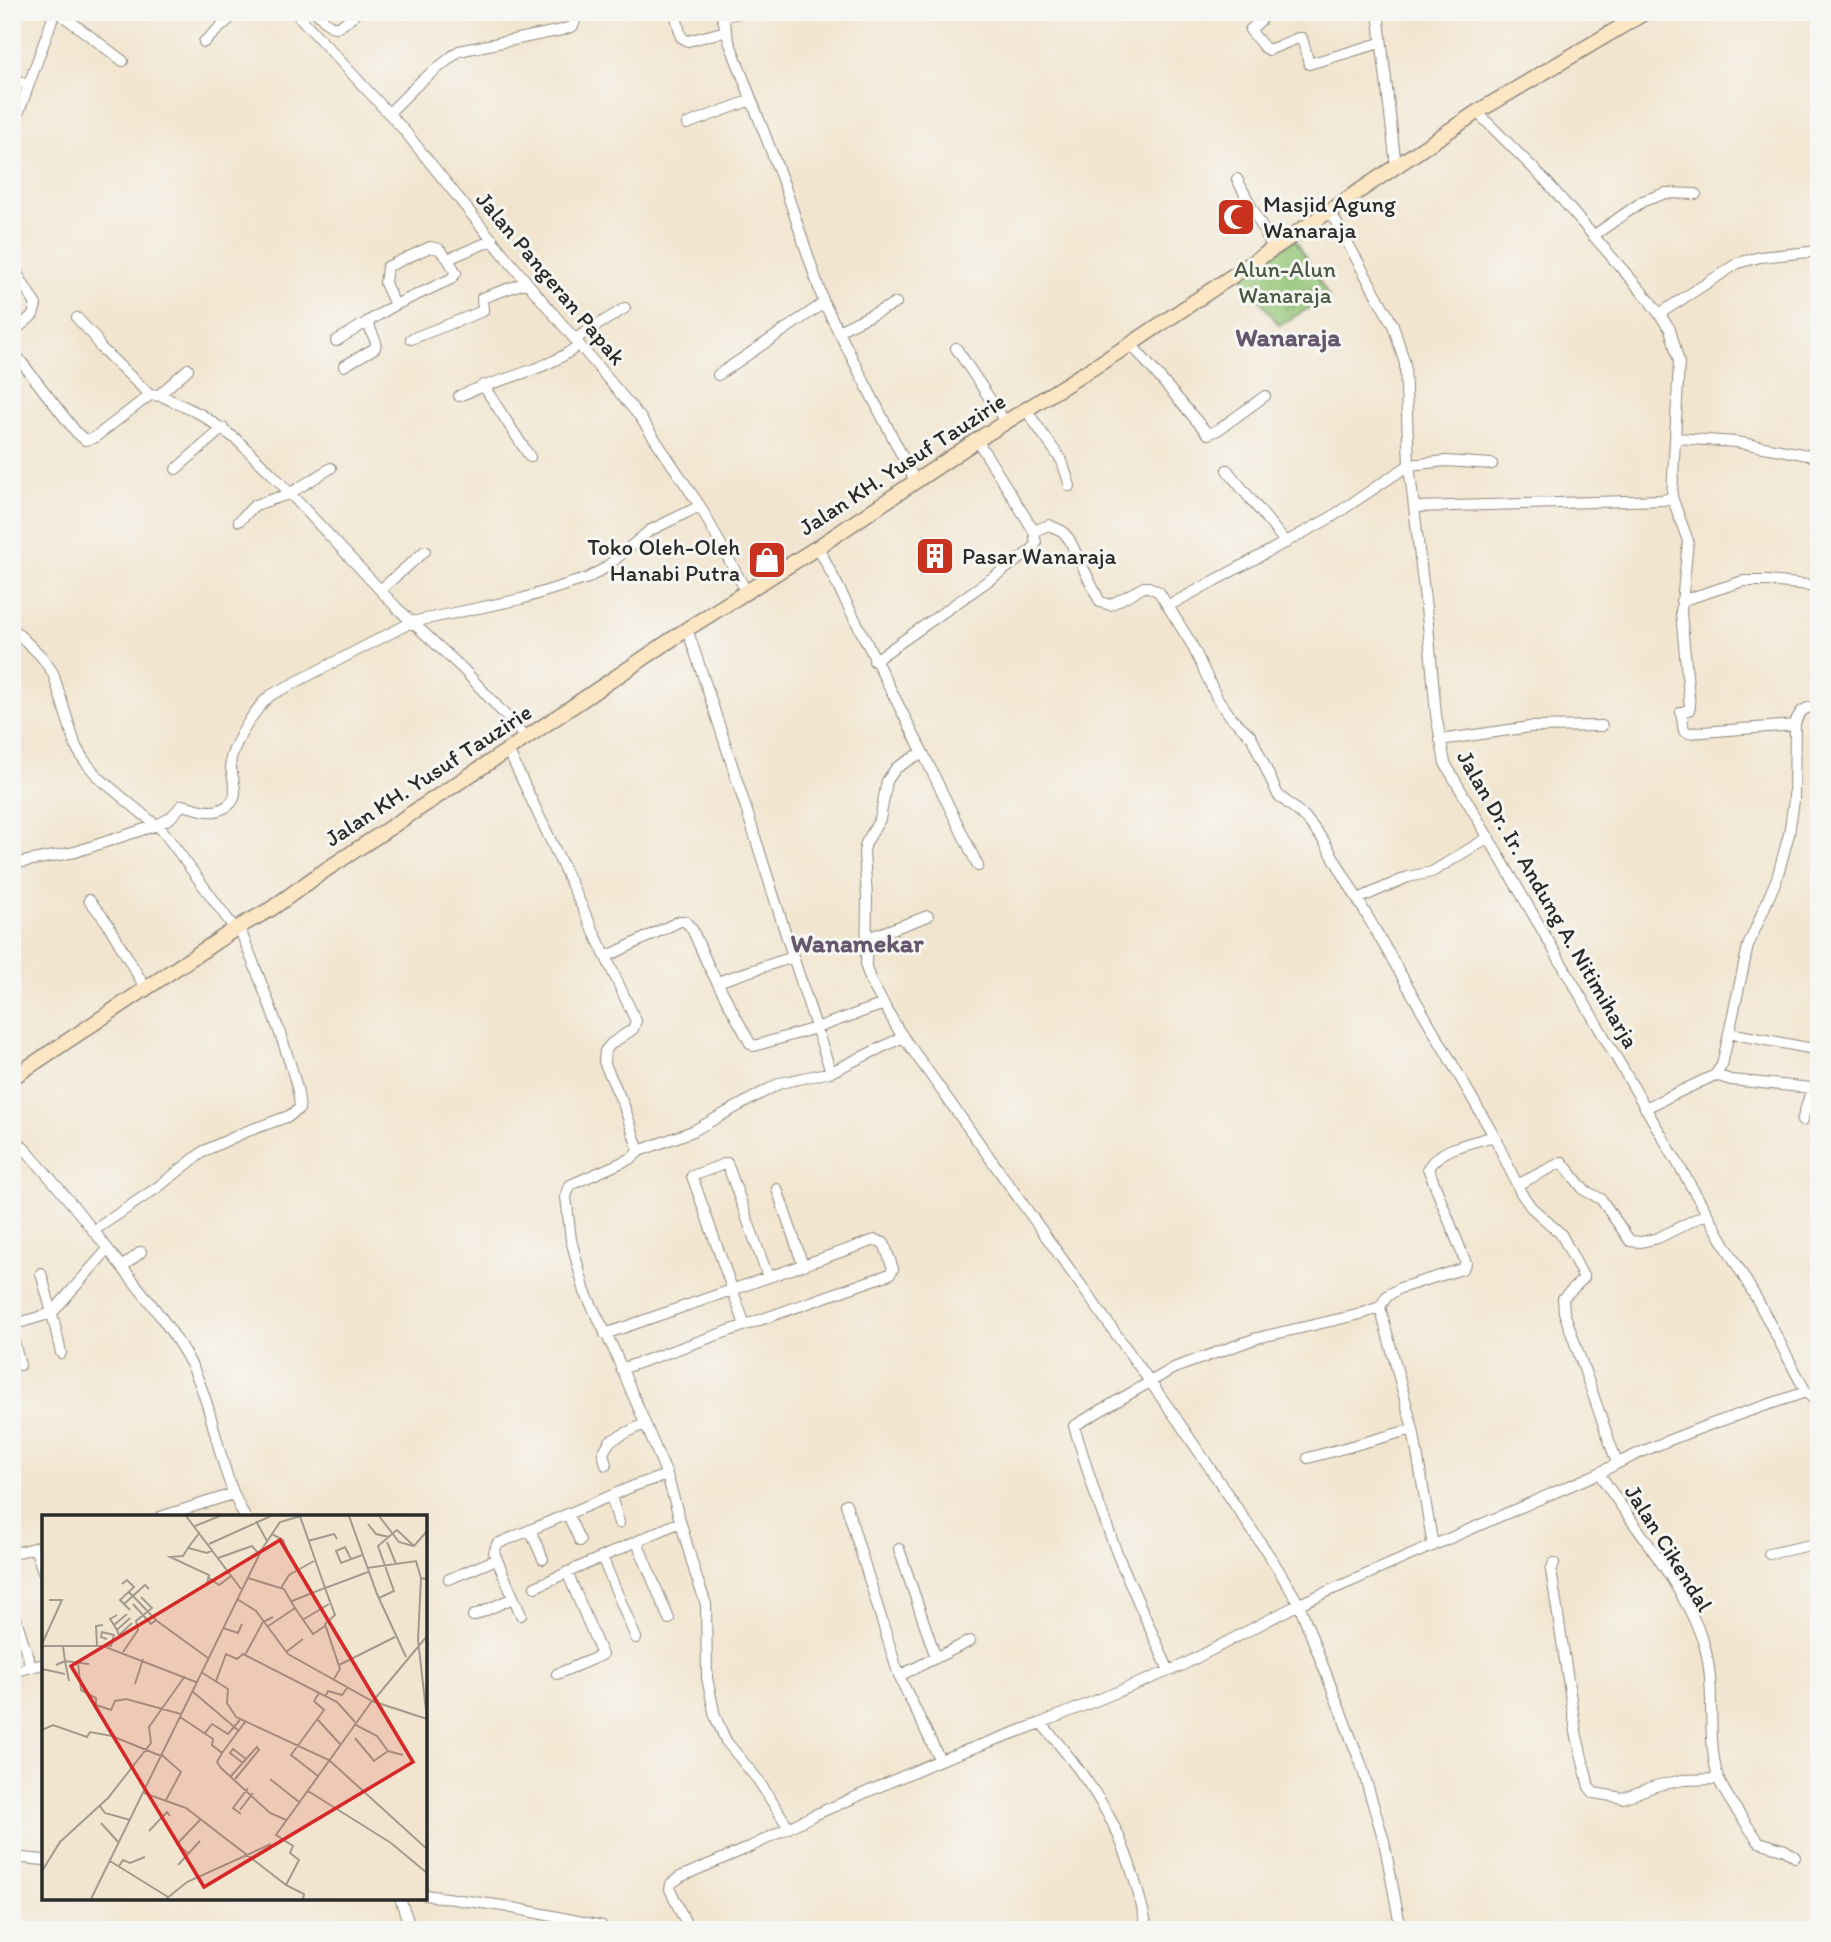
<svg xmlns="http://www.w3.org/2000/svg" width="1831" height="1942" viewBox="0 0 1831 1942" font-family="Itim,sans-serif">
  <defs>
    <pattern id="grass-tufts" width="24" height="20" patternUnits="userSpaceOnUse" patternTransform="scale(1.75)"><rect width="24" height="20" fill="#92c474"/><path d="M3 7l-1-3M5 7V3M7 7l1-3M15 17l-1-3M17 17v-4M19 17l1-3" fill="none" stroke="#779f5f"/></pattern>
  </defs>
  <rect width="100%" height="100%" fill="#f6f6f2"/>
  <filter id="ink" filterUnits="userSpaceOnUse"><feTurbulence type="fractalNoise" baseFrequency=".0143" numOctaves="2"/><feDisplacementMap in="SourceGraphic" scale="14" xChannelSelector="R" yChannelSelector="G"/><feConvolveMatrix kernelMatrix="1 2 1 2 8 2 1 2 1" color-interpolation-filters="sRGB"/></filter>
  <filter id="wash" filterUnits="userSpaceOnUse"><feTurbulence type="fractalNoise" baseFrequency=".00686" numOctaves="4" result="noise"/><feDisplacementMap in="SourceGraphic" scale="28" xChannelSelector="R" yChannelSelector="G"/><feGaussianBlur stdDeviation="1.57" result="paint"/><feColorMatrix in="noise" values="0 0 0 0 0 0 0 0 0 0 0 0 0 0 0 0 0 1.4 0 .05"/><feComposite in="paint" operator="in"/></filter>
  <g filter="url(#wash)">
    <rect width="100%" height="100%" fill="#f2e5cf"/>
    <path fill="url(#grass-tufts)" stroke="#5e7850" stroke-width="2" d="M1295 239 1329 297 1279 325 1241 275Z"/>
  </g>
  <g filter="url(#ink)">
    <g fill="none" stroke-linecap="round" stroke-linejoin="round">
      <g stroke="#8e887d" stroke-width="12">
        <path id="street" d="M58 12 123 61
          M295 12 403 129 509 261 640 417 700 506 746 591
          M316 12C335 33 337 31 357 12
          M675 12 681 37 688 41 726 31
          M721 12 729 41 785 187 824 303 915 481
          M1258 12 1261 20 1250 30 1264 47 1269 50 1298 38H1302L1309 64 1380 43
          M1378 12 1396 166
          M722 17 744 12
          M204 42 237 12
          M12 77 27 86
          M389 113 420 82 459 51 562 30 573 26 578 12
          M687 124 751 100
          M12 131 55 12
          M1237 179 1273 248
          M1330 211 1393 325 1405 364 1409 465 1428 625 1436 715 1445 763 1759 1303 1806 1392 1819 1404
          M1593 236 1643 201 1666 193 1696 194
          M12 265 36 305 33 315 12 333
          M395 305 385 283 387 267 430 247 439 249 448 259
          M1659 314 1738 263 1760 257 1819 251
          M77 318 94 336 100 347 150 395
          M838 331 896 303
          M411 339 483 311 482 298 527 282
          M575 339 625 308
          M336 341 367 322
          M1131 344 1208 434 1218 430 1265 396
          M956 348 1006 423
          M12 350 76 432 85 440 94 438 150 395 162 396 202 415 236 439 271 473 397 608 464 670 526 738
          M344 366 375 348 376 342 367 322 395 305 451 279 456 273 448 259 493 240
          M718 375 824 303
          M483 385 530 457
          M159 395 188 369
          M459 396C494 380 553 369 578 345
          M1026 410 1062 461 1070 486
          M1676 438 1736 442 1819 457
          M977 440 1034 531
          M176 469 223 428
          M1227 470 1286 543
          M1672 497 1688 541 1681 613 1690 707 1689 710 1681 712 1684 731 1689 733 1795 725
          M1415 507 1664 500 1672 497 1679 362 1670 329 1649 300 1545 180 1477 112
          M239 521 255 505 289 494 331 468
          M818 547 924 755 916 756 896 768 887 781 880 819 866 843 864 852 867 897 866 967 871 982 899 1031 1176 1418 1275 1564 1299 1604 1361 1764 1384 1841 1401 1930
          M380 590 425 551
          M1681 601 1743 581H1767L1819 586
          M1168 606 1330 518 1409 465 1446 461 1492 464
          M12 628 41 656 53 673 76 747 84 760 98 777 163 831 235 929
          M687 629C738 776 781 925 831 1072
          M874 661 1032 550 1036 543 1034 531 1049 525 1062 531 1069 539 1100 602 1110 605 1144 587H1149L1159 592 1191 643 1217 698 1231 717 1251 736 1278 795 1305 817 1324 841 1494 1136 1521 1193 1531 1207 1561 1234 1584 1278 1563 1298 1564 1312 1617 1463
          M1440 740 1530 727 1602 726
          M508 750 636 1021 633 1029 611 1044 605 1051 604 1062 624 1106 639 1151 632 1158 570 1185 566 1197 571 1240 585 1292 613 1348 667 1475 696 1576 706 1604 707 1678 715 1716 726 1741 758 1780 789 1828
          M924 755 978 866
          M12 864 75 852 157 825 170 818 182 805C193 807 208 814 219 810 249 800 227 775 231 758 237 738 255 708 271 695L412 622 521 599 588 578 605 568 649 531 700 506
          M1358 899 1408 877 1432 872 1489 837
          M89 900 106 921 146 989
          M865 939 928 916
          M606 957 680 921H685L692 929 709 967 750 1043 754 1046 816 1028 884 1004
          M717 982 793 957
          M1729 1033 1819 1050
          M1715 1075 1731 1080 1812 1088 1802 1121
          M1645 1108 1715 1075 1722 1065 1748 946 1777 878 1789 834 1794 800 1795 723C1800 710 1805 707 1819 706
          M12 1135C50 1176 84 1218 118 1262 145 1296 172 1328 192 1366 216 1414 218 1470 245 1517
          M639 1151 693 1131 780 1083 831 1072 903 1037
          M1517 1185 1562 1162 1584 1190 1601 1199 1630 1241 1641 1242 1658 1238 1706 1214
          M777 1189 803 1265
          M93 1231 158 1187 204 1151 245 1132 289 1116 299 1109C305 1089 250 954 239 927
          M122 1267 141 1252
          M41 1273 52 1313 108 1249
          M1380 1307 1413 1429 1433 1546
          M12 1325 52 1313 61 1353
          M745 1325 692 1176 727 1163 768 1277
          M605 1334 875 1240 884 1243 893 1269 890 1274 621 1369
          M12 1335 20 1365
          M1308 1458 1413 1429
          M606 1465 603 1453 610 1441 644 1424
          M1599 1473C1634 1528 1681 1580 1703 1641 1717 1683 1706 1731 1717 1774 1721 1791 1748 1826 1759 1842L1785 1850 1795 1857
          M611 1496 619 1523
          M846 1504 899 1676 940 1760
          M568 1515 580 1541
          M160 1517 233 1494
          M530 1530 543 1559
          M637 1542 669 1619
          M35 1548 44 1574
          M899 1549 936 1658
          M12 1554 44 1545
          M1769 1554 1819 1543
          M602 1557 636 1638
          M1554 1563 1551 1570 1576 1732 1589 1787 1594 1793 1623 1798 1655 1786 1683 1780 1718 1779
          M449 1579 497 1559
          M535 1587 680 1522
          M12 1606 31 1667
          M521 1615 494 1553 497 1544 636 1485 667 1475
          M473 1616 513 1598
          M1169 1671 1118 1556 1095 1494 1074 1426 1174 1368 1257 1338 1361 1314 1380 1307 1387 1296 1400 1288 1462 1269 1466 1263 1428 1168C1441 1147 1472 1143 1494 1136
          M12 1672 44 1664
          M557 1674 602 1655 567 1572
          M899 1676 970 1641
          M1041 1723C1069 1755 1095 1788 1114 1826 1130 1858 1139 1895 1148 1930
          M12 1857 44 1860
          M425 1895 503 1906 602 1926
          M400 1898 411 1930
          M689 1930 670 1889 671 1884 680 1877 752 1846 812 1816 940 1760 1041 1723 1181 1666 1299 1604 1599 1473C1663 1438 1737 1415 1806 1392"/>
      </g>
      <g stroke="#8e887d" stroke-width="17">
        <path id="secondary" d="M12 1078 235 929 271 909 321 873 508 750 687 629 818 547 977 440 1131 344 1477 112 1646 12"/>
      </g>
      <use href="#street" stroke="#fff" stroke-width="10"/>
      <use href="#secondary" stroke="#fce6c4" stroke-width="14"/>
    </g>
  </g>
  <defs>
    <g id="mosque-square" transform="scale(2.0125)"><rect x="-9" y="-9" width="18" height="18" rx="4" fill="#c8321e" stroke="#f6f6f2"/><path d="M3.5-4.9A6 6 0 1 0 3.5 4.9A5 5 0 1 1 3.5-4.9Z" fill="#fff"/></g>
    <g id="building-square" transform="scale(2.0125)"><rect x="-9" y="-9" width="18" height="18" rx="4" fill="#c8321e" stroke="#f6f6f2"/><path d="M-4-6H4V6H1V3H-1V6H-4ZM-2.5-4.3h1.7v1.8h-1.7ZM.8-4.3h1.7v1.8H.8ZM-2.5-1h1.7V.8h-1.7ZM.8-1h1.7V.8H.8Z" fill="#fff"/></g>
    <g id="shop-square" transform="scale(2.0125)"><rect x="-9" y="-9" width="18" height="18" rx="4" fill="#c8321e" stroke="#f6f6f2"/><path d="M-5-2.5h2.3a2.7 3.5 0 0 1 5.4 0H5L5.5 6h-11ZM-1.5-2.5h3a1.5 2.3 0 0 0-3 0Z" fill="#fff"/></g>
  </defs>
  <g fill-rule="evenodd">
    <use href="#mosque-square" x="1236" y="217"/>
    <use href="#building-square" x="935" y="556"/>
    <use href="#shop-square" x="767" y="560"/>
  </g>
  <g text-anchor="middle" stroke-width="6" stroke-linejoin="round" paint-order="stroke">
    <g font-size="23" fill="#2b2b2b" stroke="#f6f6f2" text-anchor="start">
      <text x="1263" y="212">Masjid Agung<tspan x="1263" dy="26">Wanaraja</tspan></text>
      <text x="740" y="555" text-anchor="end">Toko Oleh-Oleh<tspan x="740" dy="26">Hanabi Putra</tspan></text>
      <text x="962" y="564">Pasar Wanaraja</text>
    </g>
    <g font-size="23" fill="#4a5941" stroke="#f6f6f2">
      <text x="1285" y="277">Alun-Alun<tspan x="1285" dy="26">Wanaraja</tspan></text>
    </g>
    <g font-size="23" fill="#2b2b2b" stroke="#f6f6f2">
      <text transform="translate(551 278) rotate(50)" y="8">Jalan Pangeran Papak</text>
      <text transform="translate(902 464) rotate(-33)" y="8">Jalan KH. Yusuf Tauzirie</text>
      <text transform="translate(428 775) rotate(-33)" y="8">Jalan KH. Yusuf Tauzirie</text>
      <text transform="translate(1548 899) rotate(60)" y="8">Jalan Dr. Ir. Andung A. Nitimiharja</text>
      <text transform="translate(1669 1548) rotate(58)" y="8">Jalan Cikendal</text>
    </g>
    <g font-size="26" font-weight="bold" fill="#65576d" stroke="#f6f6f2">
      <text x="1288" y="346">Wanaraja</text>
      <text x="857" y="952">Wanamekar</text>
    </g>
  </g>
  <g transform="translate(42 1515)">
    <rect width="385" height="385" fill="#f2e5cf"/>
    <path fill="none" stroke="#a29b8d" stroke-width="2" d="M144 1 199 74M307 1 335 79 364 142M337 1 357 27 371 31M214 6 225 26M326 9 334 19 347 22M153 11 178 1M158 17 146 33 165 38 171 35M230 19 241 25 246 38M350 19 355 15 372 31 385 16M266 26 292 19 295 24M345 27 354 49M167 29 229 1M146 33 141 41 128 42 167 60 165 68M176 43 210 31 217 39M309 44 303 32 294 36 299 48 320 40M325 53 374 46 379 63 385 64M167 63 177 70 189 61M206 63 242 74 253 93 225 112M379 63 376 125 385 204M80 69 85 65 92 72 78 85 88 95M239 73 247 60 272 46M87 77 115 106 166 143M337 83 352 76 336 31 350 19M195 84 214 96 246 139 330 186 385 204M250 86 283 73 258 1M82 89 103 70 107 74M91 89 109 109 114 105M253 93 271 119 283 111M75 100 68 104 72 110 85 99M262 104 287 89M72 110 75 115 88 103M181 113 196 118 200 109M75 115 77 120 90 108M0 129 20 85H7M55 130 54 111 61 110M65 130 69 131 72 120 60 117 59 122 65 124M0 131H61L154 167M21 131 23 146 47 149M81 137 96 115 94 106 110 93 99 82M244 137 261 124M203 140 221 107 231 102M36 148 39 175 54 183V190L69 195 73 186 84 184 139 199M14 150 23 146 27 166M297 150 353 122M0 154 23 159M159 157 186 174 185 188 194 202 287 245 385 334M292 164 298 154 283 109 293 100 283 73 326 57M174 166 184 139 195 144 201 139 295 187 313 207M93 169 101 144M150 176 197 216M283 182 286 176 300 180 306 172M331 186 385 121M138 202 171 224 170 230 180 238 175 247 179 253 228 298 244 305M276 205 298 229M312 209 335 221 346 236 361 240M0 215 11 210 45 222 48 217 70 221 119 241M163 218 170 209 186 219 198 205M313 223 332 246 346 236M180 238 203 207M120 240 139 257 124 285M201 248 188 238 191 234 204 244M189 261 215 232 217 235 193 264M276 261 249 240 282 195 272 186 277 178M228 264 257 287M266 276 349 328 385 358M102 278 144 293 244 370M57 290 63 298 88 305M198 295 211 278M199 299 191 293 206 273M59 308 77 328M107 316 125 297 128 301M147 339 135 329 158 305M68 346 126 382M136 350 158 326M77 351 81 345 88 348 103 342M0 356 18 327 66 283 109 228 107 212 143 161M49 384 220 34 238 7 259 1M124 384 145 367 229 329M261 384 262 379 244 370 257 345 248 338 251 331 234 320 330 186"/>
    <path fill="#d62828" fill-opacity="0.15" stroke="#d62828" stroke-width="3.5" d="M238 25 371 247 162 372 29 151Z"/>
    <rect width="385" height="385" fill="none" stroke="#2b2b2b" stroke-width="3.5"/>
  </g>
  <rect width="1831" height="1942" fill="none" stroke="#f6f6f2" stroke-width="42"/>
</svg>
